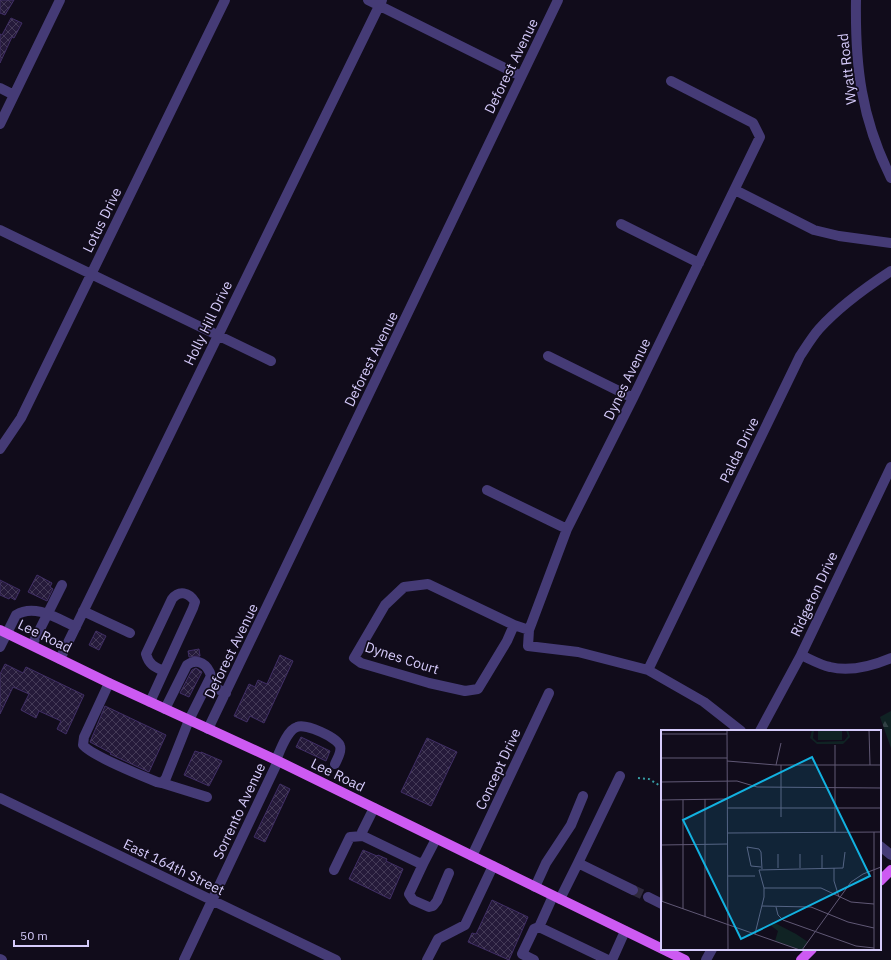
<svg xmlns="http://www.w3.org/2000/svg" width="891" height="960" viewBox="0 0 891 960" font-family="'IBM Plex Sans',sans-serif">
  <defs>
    <pattern id="forest-firs" width="22" height="20" patternUnits="userSpaceOnUse"><rect width="22" height="20" fill="#102324"/><path d="M5 1l3.5 6h-7zM16 11l3.5 6h-7z" fill="#324245"/></pattern>
    <pattern id="building-cross-hatch" width="8" height="8" patternUnits="userSpaceOnUse"><rect width="8" height="8" fill="#251a3a"/><path d="M0 0l8 8M0 8l8-8" fill="none" stroke="#443a57"/></pattern>
  </defs>
  <rect width="100%" height="100%" fill="#110c1b"/>
  <path fill="url(#forest-firs)" d="M891 711V748L880 717Z"/>
  <path fill="url(#building-cross-hatch)" stroke="#402e65" d="M0 0H14L5 15 0 13Z
    M11 18 22 23 14 38 12 37 0 63V34L2 35Z
    M37 575 52 583 50 587 53 589 47 601 28 592Z
    M0 580 20 590 15 600 10 597 9 599 0 595Z
    M96 631 106 636 99 650 89 645Z
    M199 649 200 656 189 657 188 651Z
    M280 655 293 661 264 723 250 716 247 722 234 716 249 684 255 687 258 680 267 684Z
    M5 664 23 673 26 667 84 695 66 734 57 729 61 721 39 711 36 718 21 710 29 694 13 687 0 714V674Z
    M196 668 202 672 189 697 180 693 192 670Z
    M105 706 166 735 149 772 110 754 111 753 90 742Z
    M301 737 330 751 326 761 296 747Z
    M427 738 457 752 431 806 401 792Z
    M195 751 201 753V752L222 761 209 786 184 775Z
    M280 784 290 789 265 842 254 837Z
    M363 850 377 856 378 855 387 859 386 861 403 869 390 899 349 879Z
    M492 900 528 917 509 960 468 942 472 933 476 934Z"/>
  <g fill="none" stroke-linecap="round" stroke-linejoin="round">
    <path stroke="#2f293d" stroke-width="10" stroke-dasharray="10 5" stroke-linecap="butt" d="M633 890 648 897"/>
    <path stroke="#369ca4" stroke-width="2" stroke-dasharray="2 3" stroke-linecap="butt" d="M638 778 649 779 662 787"/>
    <path stroke="#453b76" stroke-width="10" d="M368 0 521 76
      M856 0C855 66 861 118 891 178
      M671 81 753 123 760 137 633 398 567 529 529 630 528 646 578 652 648 670 704 702 741 731
      M0 88 14 95
      M0 124 60 0
      M735 190 814 230 839 236 891 243
      M621 224 699 263
      M0 230 271 361
      M548 356 633 398
      M0 449 21 418 225 0
      M487 490 567 529
      M83 611 130 633
      M514 625 507 641 478 689 465 691 429 683 361 663 354 658 385 605 404 587 428 584 514 625 529 630
      M32 645 62 585
      M0 647 16 615C35 603 58 619 76 627
      M801 655C810 659 820 665 830 667 851 672 872 666 891 658
      M60 659 382 0
      M648 670 800 356C806 347 812 337 819 329 838 308 868 286 891 271
      M109 683 84 737 83 745C91 755 142 776 157 782L162 783 166 778 189 720 211 676C208 665 198 657 187 665L165 709
      M207 684 226 693
      M150 702 193 608 195 602C189 592 179 590 172 599L146 654C149 665 155 667 164 671
      M208 729 558 0
      M760 731 801 655 891 467
      M276 760C280 751 287 730 297 727 306 723 338 738 340 746 342 752 337 759 335 764
      M162 783 207 797
      M0 798 336 960
      M374 808 362 832 363 836 419 863 424 862 436 839
      M880 846 891 855
      M472 856 549 693
      M424 862 409 894 413 900 429 907 433 906 437 901 449 873
      M578 863 620 776
      M334 870 350 837 363 836
      M535 887 546 863 571 825 583 796
      M648 897 662 904
      M560 899 578 863 633 890
      M539 927 553 896
      M0 959 2 960
      M184 960 278 761
      M427 960 438 939 465 925 493 866
      M534 960 522 954 534 929 539 927 608 960
      M612 960 625 931
      M706 960 712 949"/>
    <path stroke="#cd5af2" stroke-width="10" d="M0 630 109 683 276 760 685 960
      M880 881 891 870
      M801 960 812 949"/>
  </g>
  <g text-anchor="middle" stroke-width="3.5" stroke-linejoin="round" paint-order="stroke">
    <g font-size="14" fill="#d6cbfb" stroke="#110c1b">
      <text transform="translate(511 66) rotate(-64)" y="5">Deforest Avenue</text>
      <text transform="translate(847 69) rotate(-97)" y="5">Wyatt Road</text>
      <text transform="translate(102 220) rotate(-64)" y="5">Lotus Drive</text>
      <text transform="translate(208 323) rotate(-64)" y="5">Holly Hill Drive</text>
      <text transform="translate(371 359) rotate(-64)" y="5">Deforest Avenue</text>
      <text transform="translate(627 379) rotate(-64)" y="5">Dynes Avenue</text>
      <text transform="translate(739 450) rotate(-64)" y="5">Palda Drive</text>
      <text transform="translate(814 594) rotate(-65)" y="5">Ridgeton Drive</text>
      <text transform="translate(45 636) rotate(26)" y="5">Lee Road</text>
      <text transform="translate(231 651) rotate(-64)" y="5">Deforest Avenue</text>
      <text transform="translate(402 658) rotate(18)" y="5">Dynes Court</text>
      <text transform="translate(498 769) rotate(-65)" y="5">Concept Drive</text>
      <text transform="translate(338 775) rotate(26)" y="5">Lee Road</text>
      <text transform="translate(239 811) rotate(-65)" y="5">Sorrento Avenue</text>
      <text transform="translate(174 867) rotate(26)" y="5">East 164th Street</text>
    </g>
  </g>
  <g transform="translate(661 730)">
    <rect width="220" height="220" fill="#110c1b"/>
    <path d="M112 192 135 204 147 212 141 220 114 211 117 201 109 195Z" fill="#102324"/>
    <path d="M151 0H153L152 8 156 12 183 11 187 6 185 0H187L189 7 182 14H156L149 8ZM157 0H181V10H157Z" fill="#102324"/>
    <path fill="none" stroke="#605875" stroke-width="1" d="M66 0 67 220M208 0 209 35M0 4H66M174 15V102M0 28H66M66 31 115 35H220M115 35 120 13M120 35V87M0 52 76 51 96 57 220 58M44 69V187M0 70 1 171M0 70 66 69M22 70V179M66 78H220M213 102V220M67 103 220 102M0 115 67 114M117 124V138M100 137 90 136 86 117 98 119 100 122 101 139M139 138V124M161 138V125M173 138V151L178 167M67 146H94M103 158H160L190 172 213 174M0 171 139 220M101 176 150 177 187 192 213 198M115 177 117 185 122 190 195 216 213 218M94 204 103 167V158L98 140 182 138 184 122M141 220 190 152 202 144 220 137"/>
    <path fill="#12b1e0" fill-opacity="0.15" stroke="#12b1e0" stroke-width="2" d="M151 27 209 146 80 209 22 90Z"/>
    <rect width="220" height="220" fill="none" stroke="#d6cbfb" stroke-width="2"/>
  </g>
  <path d="M14 940v6h74v-6" fill="none" stroke="#d6cbfb" stroke-width="2"/>
  <text x="20" y="940" font-size="12" fill="#d6cbfb" stroke="#110c1b" stroke-width="3" paint-order="stroke">50 m</text>
</svg>
